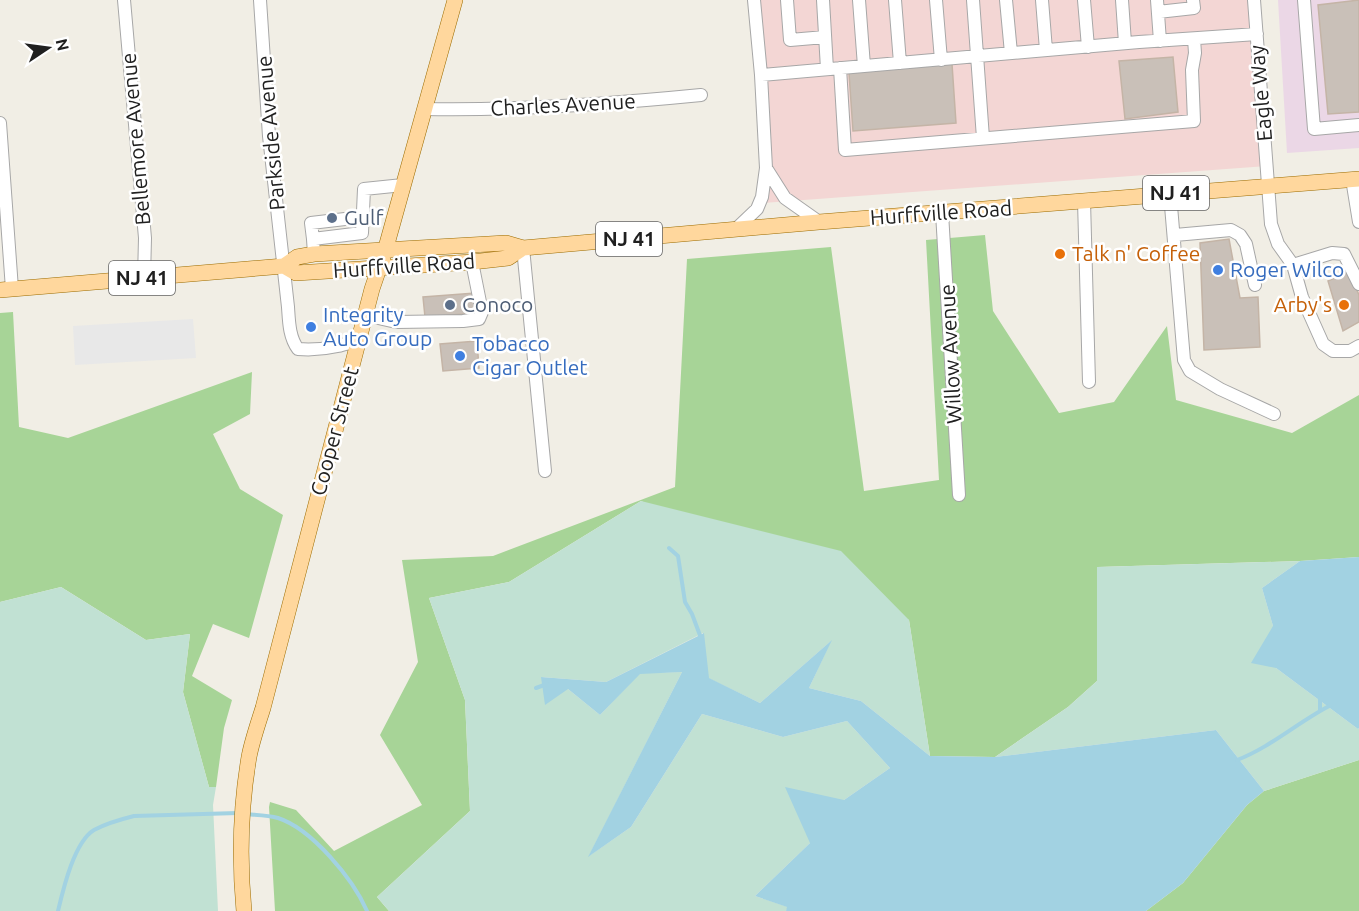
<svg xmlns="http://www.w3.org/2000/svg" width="1359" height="911" viewBox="0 0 1359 911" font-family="Ubuntu,sans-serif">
  <rect width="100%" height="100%" fill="#f1eee5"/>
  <path fill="#f3d6d4" d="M753 0H1254L1267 166 763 203Z"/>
  <path fill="#ebd7e6" d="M1278 0H1359V148L1287 153Z"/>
  <path fill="#a7d497" d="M985 235 993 311 1059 413 1114 402 1167 326 1176 400 1292 433 1359 395V557L1300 561 1098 567 1097 681 1068 707 995 757 930 756 909 620 641 501 509 582 429 598 465 700 470 811 377 897 389 911H275L269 807 270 802 296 810 334 851 422 805 380 735 418 662 402 560 493 556 675 487 687 259 831 247 864 491 939 480 926 240Z
    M13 312 19 427 68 438 252 372 250 414 213 434 240 489 283 515 249 638 213 624 192 676 232 700 224 728 216 787H209L183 692 190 634 146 640 61 587 0 602V313Z
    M1359 760V911H1146L1183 883 1247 805 1264 791Z"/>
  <path fill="#c1e1d3" d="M641 501 841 551 909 620 930 756 861 701 809 688 831 641 760 703 708 678 703 633 606 682 541 677 568 689 600 715 640 673 682 672 589 856 631 827 702 714 783 737 847 721 890 768 844 800 810 843 755 896 788 907 786 911H389L377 897 470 811 465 700 429 598 509 582Z
    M1300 561 1262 588 1273 626 1276 668 1358 729 1359 728V760L1264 791 1216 730 995 757 1068 707 1097 681V567Z
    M61 587 146 640 190 634 183 692 209 787H216L213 805 218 911H0V602Z"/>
  <path fill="#e8e8e8" d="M193 319 196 358 75 365 73 326Z"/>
  <path fill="#a2d2e2" d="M1359 557V728L1358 729 1276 668 1251 663 1273 626 1262 588 1300 561Z
    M704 633 709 678 760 703 832 640 809 688 861 701 930 756 995 757 1216 730 1264 791 1247 805 1183 883 1146 911H786L787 907 755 896 810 843 785 787 844 800 890 768 847 721 783 737 702 714 631 827 588 857 682 672 640 674 600 715 568 689 545 705 541 677 606 682Z"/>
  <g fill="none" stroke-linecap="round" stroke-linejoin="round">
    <path stroke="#a2d2e2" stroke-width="4" d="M669 548 678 556 685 602 692 614 701 638
      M536 688 547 684
      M1320 697V711
      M1237 760C1271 747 1298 722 1331 705
      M245 814C256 815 268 815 278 818 312 829 353 879 367 911
      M58 911C63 890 74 842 94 830 105 824 122 819 134 816L238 813"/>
  </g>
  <path fill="#c9c0b8" stroke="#c4b4a6" stroke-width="1.5" d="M1359 0V112L1328 114 1318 5Z
    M1173 57 1178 112 1125 119 1119 61Z
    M952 64 956 123 853 131 849 73Z
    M1229 239 1240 298 1258 297 1260 347 1204 350 1200 243Z
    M1349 271 1359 295V322L1343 331 1328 281Z
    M475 293 477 313 425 317 423 297Z
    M477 341 479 368 443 371 440 344Z"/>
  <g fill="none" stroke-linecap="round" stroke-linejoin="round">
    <g stroke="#a7a7a7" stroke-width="14">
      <path id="minor" d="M124 0 145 238 144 278
        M260 0 269 136 288 307C289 321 289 337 298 349 311 350 325 349 338 346 346 344 349 342 357 345
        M754 0 761 75 1139 42 1257 34
        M787 0 790 40 825 37
        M823 0 827 69
        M859 0 864 66
        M895 0 900 63
        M936 0 941 60
        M973 0 983 138
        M1006 0 1011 53
        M1042 0 1046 50
        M1084 0 1088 47
        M1122 0 1125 43
        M1157 0 1160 41
        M1254 0 1271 224 1278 244 1293 265 1302 297 1323 344 1333 351H1350L1359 346
        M1304 0 1314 129 1359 125
        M1158 12 1194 8 1193 0
        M840 68 845 150 1194 121 1192 70 1195 53 1194 39
        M761 75 766 168
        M424 109C516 111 609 104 701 95
        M0 123 12 289
        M1352 179 1359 222
        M1170 194 1184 360 1190 371 1220 389 1274 414
        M1084 201 1089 382
        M942 213 959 495
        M736 229 757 209 762 197 766 168 785 198 819 222
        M1175 235 1231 230 1240 235 1246 244 1255 285
        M313 239 311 223 362 217
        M523 248 545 471
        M314 254 313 239 362 233 364 189 403 185
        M1293 265 1332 253 1344 254 1359 284
        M365 315 396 322 463 321 479 319 482 312 472 262"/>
    </g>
    <g stroke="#9c6c00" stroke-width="16">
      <path id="major" d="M284 266 296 273 472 262 508 258 523 248
        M0 290 284 266 297 257 314 254 506 243 523 248 819 222 1359 179
        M244 911C239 858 240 810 249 757 252 741 258 724 263 708L372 289 385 251 455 0"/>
    </g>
    <use href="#minor" stroke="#fff" stroke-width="12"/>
    <use href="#major" stroke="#ffd79d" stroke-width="15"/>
  </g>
  <g fill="#5c6f8a" stroke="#fff" stroke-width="2">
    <circle cx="332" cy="218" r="6"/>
    <circle cx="450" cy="305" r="6"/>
  </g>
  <g fill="#e8710a" stroke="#fff" stroke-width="2">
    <circle cx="1060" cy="254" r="6"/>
    <circle cx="1344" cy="305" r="6"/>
  </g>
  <g fill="#3f7fe0" stroke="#fff" stroke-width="2">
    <circle cx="1218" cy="270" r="6"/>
    <circle cx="311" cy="327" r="6"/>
    <circle cx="460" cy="356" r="6"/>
  </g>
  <g text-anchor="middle" stroke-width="5" stroke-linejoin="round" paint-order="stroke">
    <g fill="#fff" stroke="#636363" stroke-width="1.5">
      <rect x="1143" y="176" width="66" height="34" rx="4.5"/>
      <rect x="596" y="222" width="66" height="34" rx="4.5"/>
      <rect x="109" y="261" width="66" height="34" rx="4.5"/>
    </g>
    <g font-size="20" font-weight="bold" fill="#202020">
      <text x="1176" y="200">NJ 41</text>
      <text x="629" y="246">NJ 41</text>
      <text x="142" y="285">NJ 41</text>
    </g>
    <g font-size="21" fill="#202020" stroke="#fff">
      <text transform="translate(1261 93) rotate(-95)" y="7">Eagle Way</text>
      <text transform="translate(563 105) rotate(-3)" y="7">Charles Avenue</text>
      <text transform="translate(271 133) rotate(-95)" y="7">Parkside Avenue</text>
      <text transform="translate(136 139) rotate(-95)" y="7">Bellemore Avenue</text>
      <text transform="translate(941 213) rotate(-4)" y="7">Hurffville Road</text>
      <text transform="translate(404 266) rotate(-4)" y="7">Hurffville Road</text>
      <text transform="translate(951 354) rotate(-93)" y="7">Willow Avenue</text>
      <text transform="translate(335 431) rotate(-75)" y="7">Cooper Street</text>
    </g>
    <g font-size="21" fill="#4e5e75" stroke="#fff" text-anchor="start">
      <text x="344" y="225">Gulf</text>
      <text x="462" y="312">Conoco</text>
    </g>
    <g font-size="21" fill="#c56008" stroke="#fff" text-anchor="start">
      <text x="1072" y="261">Talk n' Coffee</text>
      <text x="1332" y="312" text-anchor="end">Arby's</text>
    </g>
    <g font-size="21" fill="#366cbe" stroke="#fff" text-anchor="start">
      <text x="1230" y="277">Roger Wilco</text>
      <text x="323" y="322">Integrity<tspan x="323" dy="24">Auto Group</tspan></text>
      <text x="472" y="351">Tobacco<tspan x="472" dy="24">Cigar Outlet</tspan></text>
    </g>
  </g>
  <g transform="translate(48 48) rotate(77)" stroke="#ffffff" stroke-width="4.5" paint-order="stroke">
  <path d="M0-4.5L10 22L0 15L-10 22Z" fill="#202020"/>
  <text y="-9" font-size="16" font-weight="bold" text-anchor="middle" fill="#202020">N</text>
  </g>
</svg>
